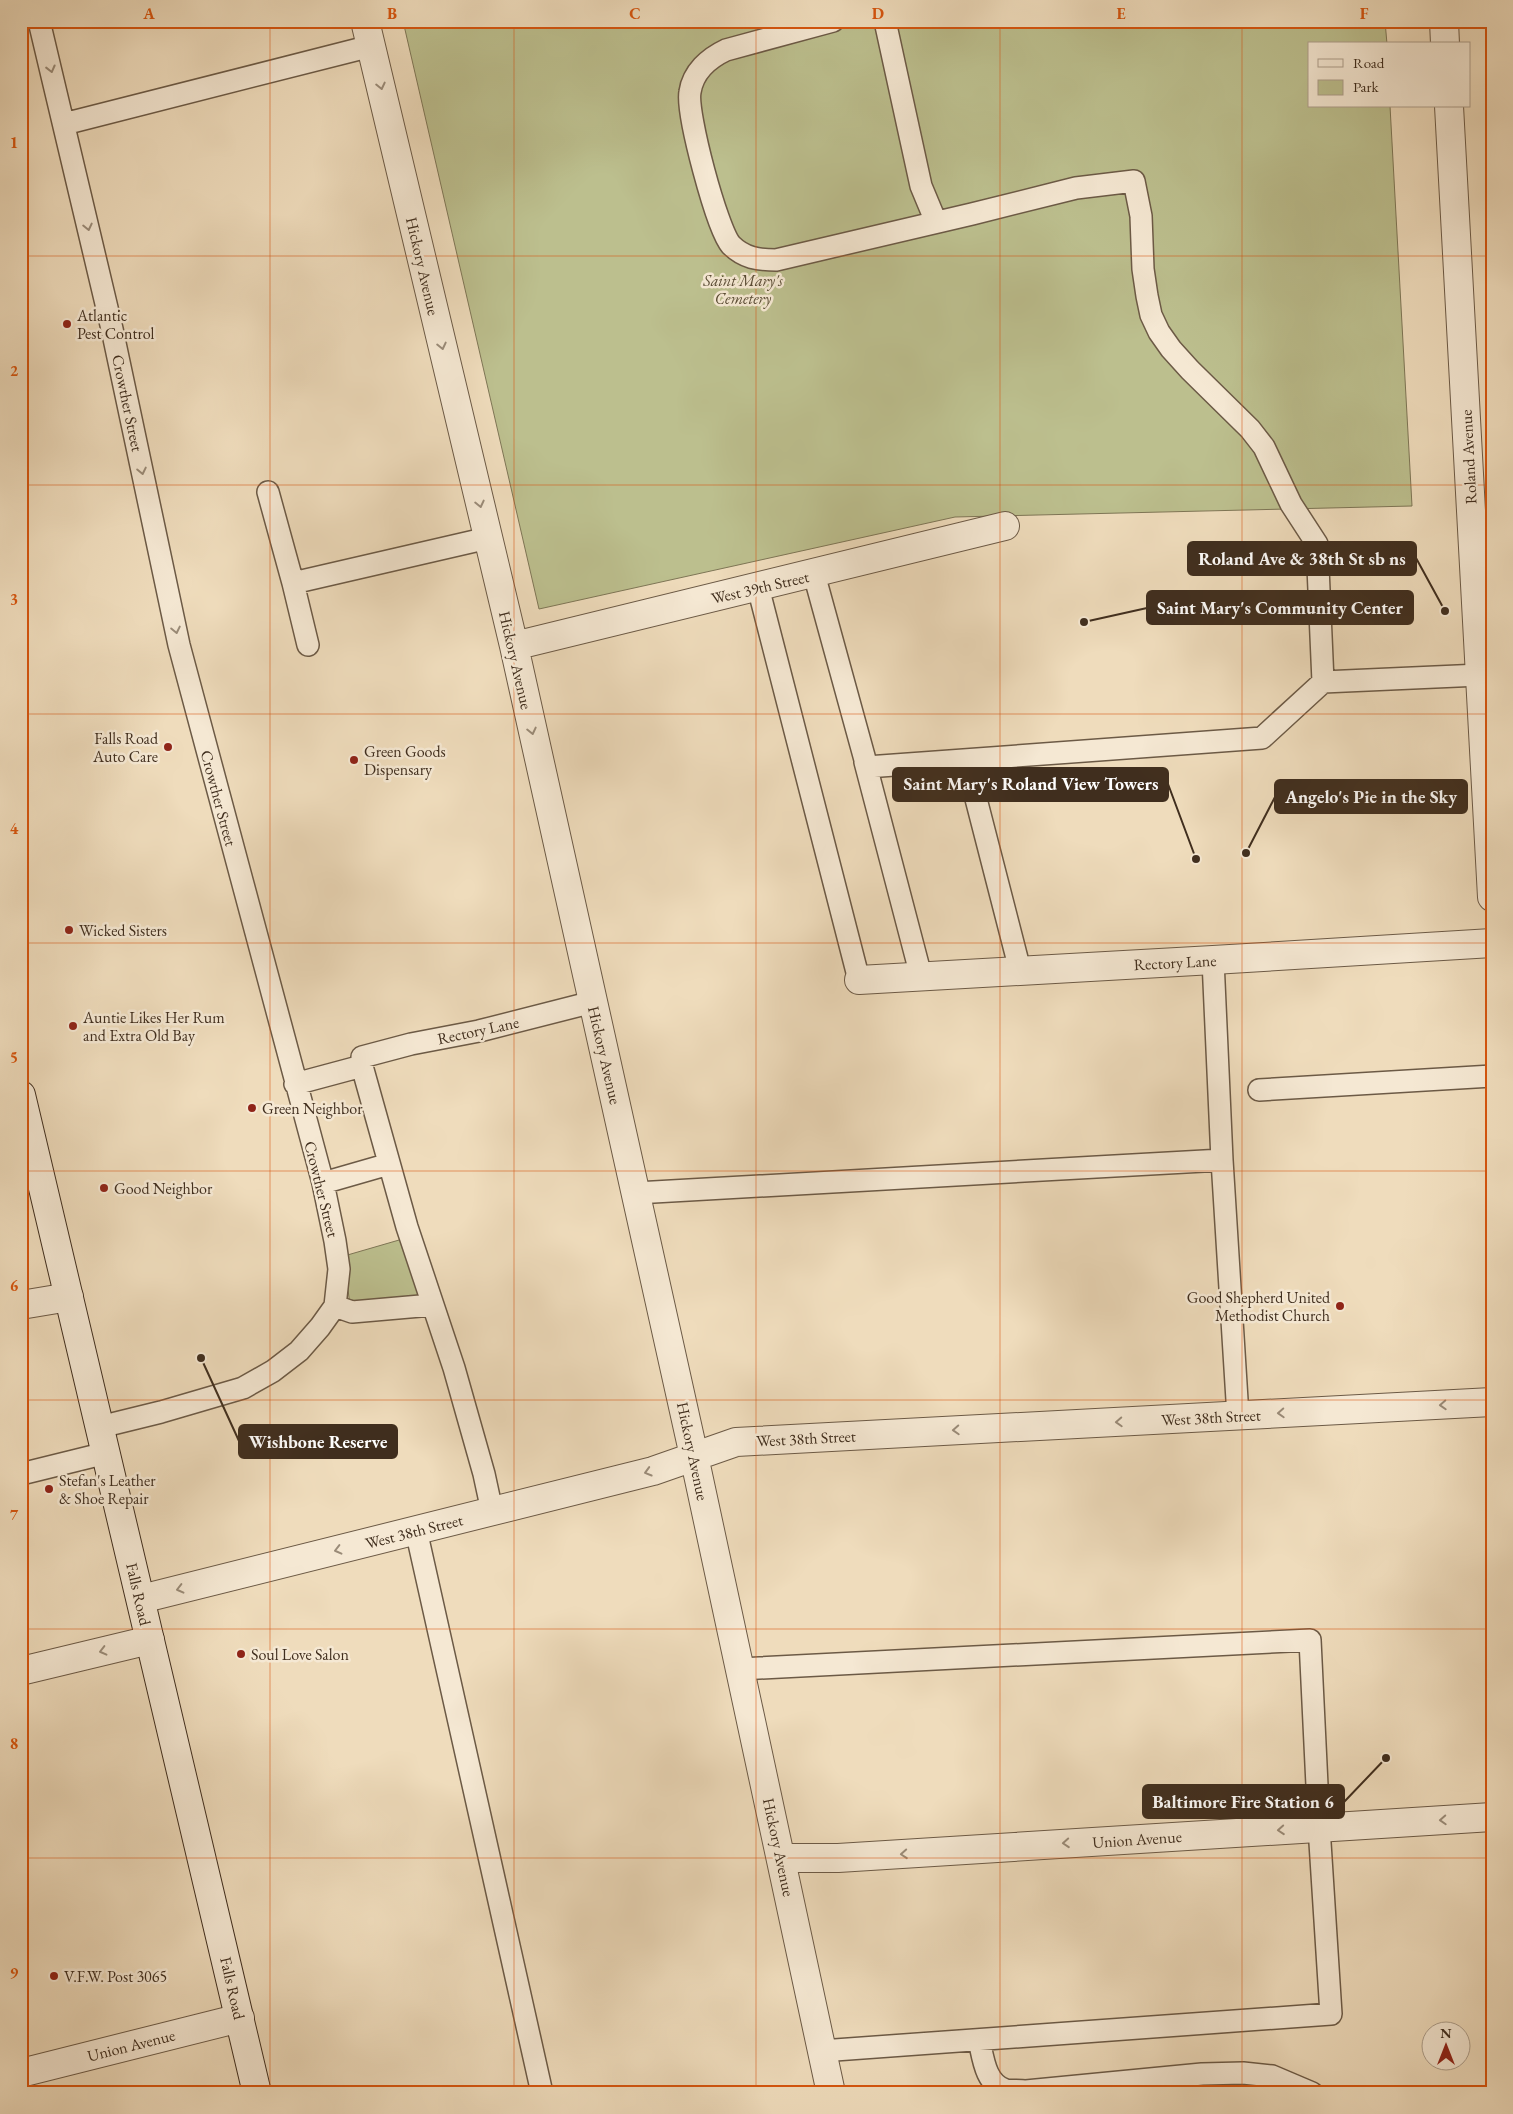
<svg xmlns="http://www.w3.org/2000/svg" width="1513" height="2114" viewBox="0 0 1513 2114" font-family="'EB Garamond',serif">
  <rect width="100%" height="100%" fill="#efdcbc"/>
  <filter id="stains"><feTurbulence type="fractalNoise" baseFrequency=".004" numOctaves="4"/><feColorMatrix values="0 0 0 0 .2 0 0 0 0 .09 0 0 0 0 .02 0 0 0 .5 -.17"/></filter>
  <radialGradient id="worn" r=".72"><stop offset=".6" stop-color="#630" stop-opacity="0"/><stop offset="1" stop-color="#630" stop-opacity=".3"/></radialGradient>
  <path fill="#bcbf8e" stroke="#7e7656" d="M403 21H1385L1387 44H1309V106H1390L1412 506 955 517 539 609Z
    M406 1238 424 1296 350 1306 344 1256Z"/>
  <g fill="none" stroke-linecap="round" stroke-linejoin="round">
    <g stroke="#6c5a46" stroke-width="24">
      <path id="service" d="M39 21 112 329 179 645 323 1183 335 1241 339 1269 335 1306 320 1327 299 1351 273 1371 243 1388 161 1412 100 1427
        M833 21 726 50C709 58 693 72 690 92 686 113 717 229 731 245 744 258 758 260 776 260L972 214 1076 188 1134 181 1141 216 1143 269 1147 296 1151 315 1159 332 1171 349 1190 370 1250 429 1264 447 1291 504 1317 544 1323 682
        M885 21 921 186 936 222
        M64 124 371 46
        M268 492 293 583 488 538
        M814 574 867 767 1262 738 1323 682 1480 675
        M293 583 308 645
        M758 587 859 980
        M966 760 1020 970
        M865 762 921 976
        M1213 960 1222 1160 1238 1416
        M295 1084 362 1066
        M1259 1090 1492 1076
        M323 1183 389 1164
        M636 1193 1222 1160
        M335 1306 352 1312 432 1305
        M21 1474 106 1453
        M492 1511 484 1474 454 1368 407 1227 362 1066V1057L411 1044 479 1031 593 1002
        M416 1530 542 2093
        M740 1669 1310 1640 1319 1827 1331 2014 821 2051
        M979 2040C983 2057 985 2084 1006 2090 1012 2091 1020 2090 1026 2091L1202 2074 1243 2073 1272 2076 1312 2093"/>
    </g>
    <g stroke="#6c5a46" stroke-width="30">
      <path id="minor" d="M365 21 514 646 694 1456 831 2093
        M514 646 1005 526
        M859 980 1213 960 1492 943
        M21 1305 69 1297
        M141 1599 653 1471 736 1442 1492 1402
        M21 1671 150 1640
        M781 1858H838L1492 1817"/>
    </g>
    <g stroke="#6c5a46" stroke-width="30">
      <path id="tertiary" d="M1444 21 1445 44
        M1449 106 1492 897
        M21 2073 240 2018"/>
    </g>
    <g stroke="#402e1e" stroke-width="30">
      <path id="secondary" d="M21 1095 257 2093"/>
    </g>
    <use href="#service" stroke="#f5e8d3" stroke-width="21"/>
    <use href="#minor" stroke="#f5e8d3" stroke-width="28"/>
    <use href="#tertiary" stroke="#f5e8d3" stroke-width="28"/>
    <use href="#secondary" stroke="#f5e8d3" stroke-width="28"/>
  </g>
  <defs><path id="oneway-chevron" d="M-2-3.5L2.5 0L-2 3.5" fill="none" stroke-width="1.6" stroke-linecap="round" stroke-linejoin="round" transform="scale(1.25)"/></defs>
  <g stroke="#9a8b78">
    <use href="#oneway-chevron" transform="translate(51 69) rotate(76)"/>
    <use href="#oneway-chevron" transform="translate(381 86) rotate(77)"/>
    <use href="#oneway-chevron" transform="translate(88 227) rotate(77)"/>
    <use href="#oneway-chevron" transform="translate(442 346) rotate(77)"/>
    <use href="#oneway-chevron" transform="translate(142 471) rotate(78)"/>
    <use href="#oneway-chevron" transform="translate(480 504) rotate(77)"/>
    <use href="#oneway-chevron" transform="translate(176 630) rotate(78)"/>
    <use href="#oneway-chevron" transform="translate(532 731) rotate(77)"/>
    <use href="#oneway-chevron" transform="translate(1443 1405) rotate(177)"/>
    <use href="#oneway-chevron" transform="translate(1281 1413) rotate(177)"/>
    <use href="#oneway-chevron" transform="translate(1119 1422) rotate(177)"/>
    <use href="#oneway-chevron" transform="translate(956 1430) rotate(177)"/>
    <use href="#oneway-chevron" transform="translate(648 1472) rotate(164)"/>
    <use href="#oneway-chevron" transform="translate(338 1550) rotate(166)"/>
    <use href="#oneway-chevron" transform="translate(180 1589) rotate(166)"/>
    <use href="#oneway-chevron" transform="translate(103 1651) rotate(166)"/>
    <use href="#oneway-chevron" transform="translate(1443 1820) rotate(177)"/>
    <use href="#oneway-chevron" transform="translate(1281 1830) rotate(176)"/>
    <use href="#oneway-chevron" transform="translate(1066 1843) rotate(176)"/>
    <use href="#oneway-chevron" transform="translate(904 1854) rotate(176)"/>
  </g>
  <path fill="none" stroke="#d7550e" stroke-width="1" stroke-opacity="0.55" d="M270 21V2093M514 21V2093M756 21V2093M1000 21V2093M1242 21V2093M21 256H1492M21 485H1492M21 714H1492M21 943H1492M21 1171H1492M21 1400H1492M21 1629H1492M21 1858H1492"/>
  <g fill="#8f2418" stroke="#f5e8d3" stroke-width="2">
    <circle cx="67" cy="324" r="5"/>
    <circle cx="168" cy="747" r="5"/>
    <circle cx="354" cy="760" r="5"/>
    <circle cx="69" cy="930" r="5"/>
    <circle cx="73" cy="1026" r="5"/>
    <circle cx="252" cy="1108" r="5"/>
    <circle cx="104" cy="1188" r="5"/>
    <circle cx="1340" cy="1306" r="5"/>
    <circle cx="49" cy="1489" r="5"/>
    <circle cx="241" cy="1654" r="5"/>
    <circle cx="54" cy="1976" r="5"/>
  </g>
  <g text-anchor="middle" stroke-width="5" stroke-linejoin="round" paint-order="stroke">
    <g font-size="16" fill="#402e1e" stroke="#f5e8d3">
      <text transform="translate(423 266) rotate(77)" y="6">Hickory Avenue</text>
      <text transform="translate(128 403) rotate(78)" y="6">Crowther Street</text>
      <text transform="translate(1468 457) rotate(-93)" y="6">Roland Avenue</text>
      <text transform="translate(760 587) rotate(-13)" y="6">West 39th Street</text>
      <text transform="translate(516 660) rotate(77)" y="6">Hickory Avenue</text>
      <text transform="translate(219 798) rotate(75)" y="6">Crowther Street</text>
      <text transform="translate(1175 962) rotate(-3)" y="6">Rectory Lane</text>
      <text transform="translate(478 1030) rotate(-12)" y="6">Rectory Lane</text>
      <text transform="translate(605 1055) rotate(77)" y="6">Hickory Avenue</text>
      <text transform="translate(322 1189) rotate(76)" y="6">Crowther Street</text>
      <text transform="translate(1211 1417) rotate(-3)" y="6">West 38th Street</text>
      <text transform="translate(806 1438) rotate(-3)" y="6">West 38th Street</text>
      <text transform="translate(693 1451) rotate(78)" y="6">Hickory Avenue</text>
      <text transform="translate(414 1531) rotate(-14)" y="6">West 38th Street</text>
      <text transform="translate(139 1594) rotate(77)" y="6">Falls Road</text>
      <text transform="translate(1137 1839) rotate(-4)" y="6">Union Avenue</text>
      <text transform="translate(779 1847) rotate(78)" y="6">Hickory Avenue</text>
      <text transform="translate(233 1988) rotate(77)" y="6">Falls Road</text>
      <text transform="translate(131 2045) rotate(-14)" y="6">Union Avenue</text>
    </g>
    <g font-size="16" font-style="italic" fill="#594b34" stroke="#f5e8d3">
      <text x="743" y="286">Saint Mary's<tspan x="743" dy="18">Cemetery</tspan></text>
    </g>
    <g font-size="16" fill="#402e1e" stroke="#f5e8d3" text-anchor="start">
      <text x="77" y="321">Atlantic<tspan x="77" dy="18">Pest Control</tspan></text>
      <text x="158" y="744" text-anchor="end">Falls Road<tspan x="158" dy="18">Auto Care</tspan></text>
      <text x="364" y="757">Green Goods<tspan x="364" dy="18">Dispensary</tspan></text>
      <text x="79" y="936">Wicked Sisters</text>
      <text x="83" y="1023">Auntie Likes Her Rum<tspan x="83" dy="18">and Extra Old Bay</tspan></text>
      <text x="262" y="1114">Green Neighbor</text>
      <text x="114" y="1194">Good Neighbor</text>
      <text x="1330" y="1303" text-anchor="end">Good Shepherd United<tspan x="1330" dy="18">Methodist Church</tspan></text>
      <text x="59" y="1486">Stefan's Leather<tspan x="59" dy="18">&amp; Shoe Repair</tspan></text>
      <text x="251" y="1660">Soul Love Salon</text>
      <text x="64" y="1982">V.F.W. Post 3065</text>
    </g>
  </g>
  <path fill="none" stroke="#402e1e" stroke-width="2" d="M1445 611L1416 558M1084 622L1147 608M1196 859L1168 784M1246 853L1275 797M201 1358L239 1441M1386 1758L1344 1802"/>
  <g fill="#402e1e" stroke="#f5e8d3" stroke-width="2">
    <circle cx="1445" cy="611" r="5"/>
    <circle cx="1084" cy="622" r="5"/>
    <circle cx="1196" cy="859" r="5"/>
    <circle cx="1246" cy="853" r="5"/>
    <circle cx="201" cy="1358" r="5"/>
    <circle cx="1386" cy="1758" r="5"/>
  </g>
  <g fill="#402e1e" stroke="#402e1e" stroke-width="2">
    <rect x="1188" y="542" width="228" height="33" rx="5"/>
    <rect x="1147" y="591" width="266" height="33" rx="5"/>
    <rect x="893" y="768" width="275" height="33" rx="5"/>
    <rect x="1275" y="780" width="192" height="33" rx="5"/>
    <rect x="239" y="1425" width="158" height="33" rx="5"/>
    <rect x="1143" y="1785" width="201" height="33" rx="5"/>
  </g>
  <g font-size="18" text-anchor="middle" font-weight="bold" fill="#fff">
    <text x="1302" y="565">Roland Ave &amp; 38th St sb ns</text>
    <text x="1280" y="614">Saint Mary's Community Center</text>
    <text x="1031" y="790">Saint Mary's Roland View Towers</text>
    <text x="1371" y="803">Angelo's Pie in the Sky</text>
    <text x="318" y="1448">Wishbone Reserve</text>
    <text x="1243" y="1808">Baltimore Fire Station 6</text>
  </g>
  <rect width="1513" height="2114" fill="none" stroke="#efdcbc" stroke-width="55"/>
  <rect x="1308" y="42" width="162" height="65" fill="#f5e8d3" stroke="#ad9e8b"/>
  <rect x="1318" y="59" width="25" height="8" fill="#f5e8d3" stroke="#ad9e8b"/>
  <text x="1353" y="68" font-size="15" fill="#402e1e">Road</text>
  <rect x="1318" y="80" width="25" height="15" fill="#bcbf8e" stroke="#ad9e8b"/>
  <text x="1353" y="92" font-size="15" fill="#402e1e">Park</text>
  <g transform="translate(1446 2046)"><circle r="24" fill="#f5e8d3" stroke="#ad9e8b"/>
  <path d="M0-4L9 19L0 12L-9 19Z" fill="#8f2418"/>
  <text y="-8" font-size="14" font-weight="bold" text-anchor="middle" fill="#402e1e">N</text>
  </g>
  <rect x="28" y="28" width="1458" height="2058" fill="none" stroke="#d7550e" stroke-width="2"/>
  <g font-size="16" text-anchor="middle" font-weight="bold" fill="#d7550e">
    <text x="149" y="19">A</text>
    <text x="392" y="19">B</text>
    <text x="635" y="19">C</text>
    <text x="878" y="19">D</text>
    <text x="1121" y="19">E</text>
    <text x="1364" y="19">F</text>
    <text x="14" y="148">1</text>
    <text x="14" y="376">2</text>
    <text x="14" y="605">3</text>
    <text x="14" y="834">4</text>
    <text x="14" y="1063">5</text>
    <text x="14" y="1291">6</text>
    <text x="14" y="1520">7</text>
    <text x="14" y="1749">8</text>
    <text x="14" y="1978">9</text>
  </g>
  <rect width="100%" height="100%" filter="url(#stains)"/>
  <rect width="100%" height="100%" fill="url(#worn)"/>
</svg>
